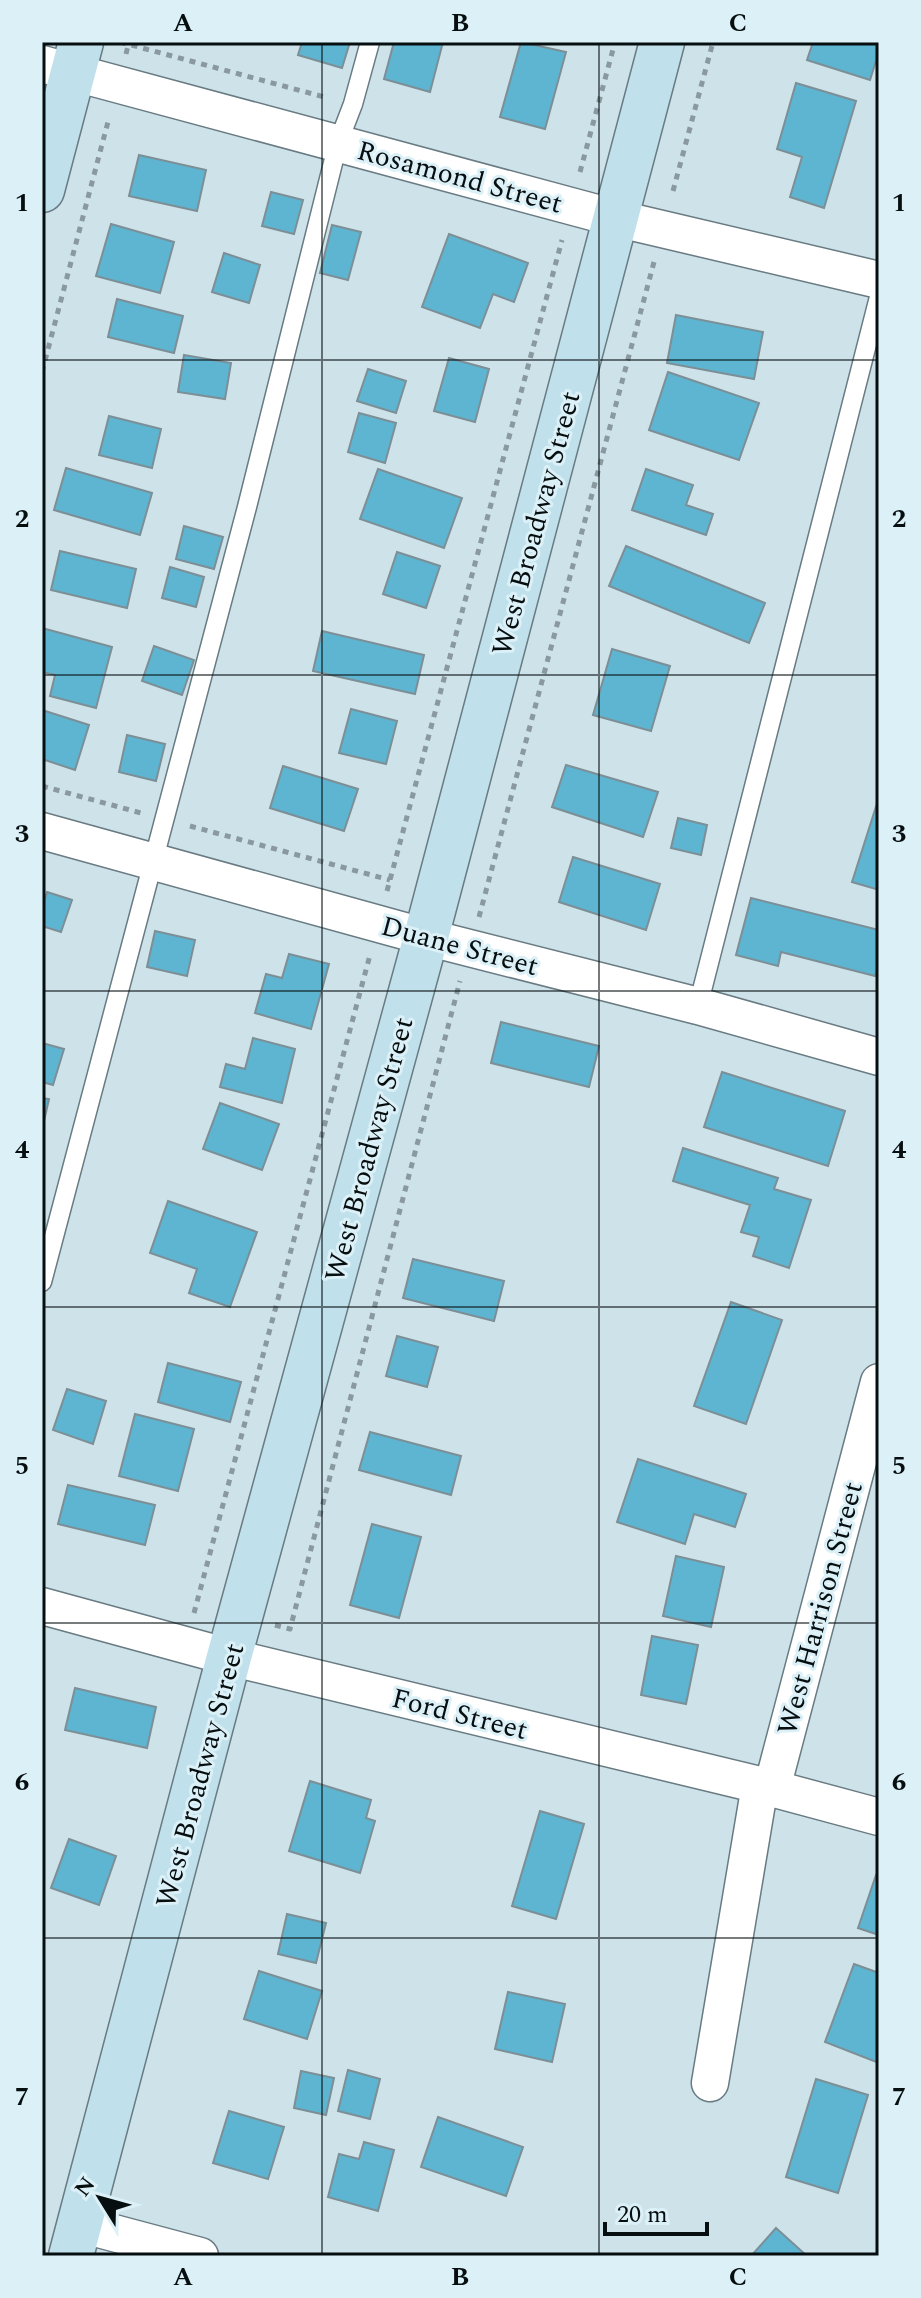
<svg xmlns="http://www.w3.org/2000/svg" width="921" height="2298" viewBox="0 0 921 2298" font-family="Spectral,serif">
  <rect width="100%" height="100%" fill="#cee2ea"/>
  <path fill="#5eb5d2" stroke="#7c8f96" stroke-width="2" d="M302 42H350L342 68 298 55Z
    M394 42H443L430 92 384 79Z
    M521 42 566 52 545 129 500 117Z
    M813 42H879V51L870 80 807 60Z
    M796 83 856 101 824 208 790 197 802 157 777 149Z
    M139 155 206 170 197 211 129 196Z
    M271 192 303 200 294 234 262 226Z
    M111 224 174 242 160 293 96 276Z
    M332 225 361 232 348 280 320 273Z
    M449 234 528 263 514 302 493 294 480 328 422 307Z
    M224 253 260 265 249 303 212 292Z
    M117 299 183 316 174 353 108 337Z
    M676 315 763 332 754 379 667 363Z
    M184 355 231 363 225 399 178 392Z
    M449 358 489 369 475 422 434 411Z
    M368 369 406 381 396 413 357 401Z
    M668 372 759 403 739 460 649 430Z
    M359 413 396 423 385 463 348 452Z
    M109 416 161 429 152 468 99 455Z
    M66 468 152 493 140 535 54 510Z
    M378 469 462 498 444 548 360 519Z
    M646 469 693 485 686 505 713 514 706 535 632 510Z
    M184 526 223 537 214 569 176 559Z
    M626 546 765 603 749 643 609 586Z
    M60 551 136 569 127 608 51 590Z
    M397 552 440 566 426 608 383 594Z
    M170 567 204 577 196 607 162 598Z
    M42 628 112 647 96 708 50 696 55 675 42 672Z
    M322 631 424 655 415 694 313 671Z
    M154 646 194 660 182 695 142 681Z
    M612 649 670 666 651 731 593 715Z
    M351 709 397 721 386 764 339 753Z
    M42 710 89 725 75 770 42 759Z
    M127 735 165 744 156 781 119 772Z
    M566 765 658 792 643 837 552 807Z
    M283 766 358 789 344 831 270 808Z
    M879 797V890L852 882Z
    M678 818 707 825 701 855 671 848Z
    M573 857 660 884 646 930 559 902Z
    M47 892 72 900 61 932 42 926V908Z
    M751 898 879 930V961L875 976 781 952 778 966 736 955Z
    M155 931 195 940 187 976 147 967Z
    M289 954 329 964 311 1029 255 1013 266 974 282 978Z
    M501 1022 599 1046 589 1087 491 1063Z
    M253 1038 295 1049 282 1103 220 1087 226 1064 245 1069Z
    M42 1043 64 1049 53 1085 42 1082Z
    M722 1072 845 1111 828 1166 704 1127Z
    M42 1098 49 1099 42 1130Z
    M220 1103 279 1124 262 1170 203 1149Z
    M683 1148 778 1178 774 1189 811 1200 789 1268 753 1256 759 1237 741 1232 750 1205 673 1181Z
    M168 1201 257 1232 230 1307 189 1293 197 1269 150 1253Z
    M413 1259 504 1281 494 1321 403 1298Z
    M731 1302 782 1320 746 1424 694 1406Z
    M397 1336 438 1347 427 1387 386 1376Z
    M168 1363 241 1382 230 1422 158 1402Z
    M67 1389 106 1401 93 1444 53 1430Z
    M135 1414 194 1429 178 1491 119 1476Z
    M370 1432 461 1456 451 1495 359 1470Z
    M638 1459 746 1494 735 1527 694 1514 685 1544 617 1522Z
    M68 1485 155 1505 145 1545 58 1524Z
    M372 1524 421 1537 399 1618 350 1605Z
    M676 1556 724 1567 711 1627 663 1616Z
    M652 1636 698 1645 686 1704 641 1695Z
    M75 1688 156 1707 147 1748 65 1730Z
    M310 1781 371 1800 366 1818 375 1821 360 1873 289 1851Z
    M540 1811 584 1824 556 1919 512 1906Z
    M69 1839 116 1856 99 1905 51 1888Z
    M876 1875 879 1876V1935L858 1928Z
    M287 1914 326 1923 316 1963 278 1954Z
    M854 1964 879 1973V2063L825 2042Z
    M259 1971 322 1991 307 2039 244 2019Z
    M508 1992 565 2004 552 2062 495 2049Z
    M348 2070 380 2079 370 2119 338 2111Z
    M301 2071 334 2078 326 2115 294 2108Z
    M816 2079 868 2095 838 2193 786 2177Z
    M229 2111 284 2127 268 2179 213 2163Z
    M438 2117 523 2147 506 2196 421 2167Z
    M364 2142 394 2150 378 2211 328 2197 339 2154 359 2159Z
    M776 2228 807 2256H751Z"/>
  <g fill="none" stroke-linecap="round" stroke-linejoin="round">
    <g stroke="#697b82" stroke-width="21">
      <path id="lane" d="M698 1006 879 297
        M42 1282 247 507 338 143 353 104 370 42"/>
    </g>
    <g stroke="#697b82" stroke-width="39">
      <path id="street" d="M42 64 615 218 879 280
        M42 831 426 937 698 1006 879 1057
        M42 1606 229 1657 760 1785 879 1817
        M772 1788 879 1382
        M710 2083 760 1785
        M80 2224 200 2256"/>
    </g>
    <g stroke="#697b82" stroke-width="47">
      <path id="secondary" d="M42 190 81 42
        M71 2256 229 1657 426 937 662 42"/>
    </g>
    <path stroke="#89999f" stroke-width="5" stroke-dasharray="6 6" stroke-linecap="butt" d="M120 42 328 98
      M126 54 129 42
      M580 172 615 42
      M673 191 713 42
      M42 372 109 118
      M42 786 141 813
      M190 826 390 880
      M387 891 562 240
      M479 917 654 262
      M194 1613 370 955
      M275 1625 290 1629 460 981"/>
    <use href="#lane" stroke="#fff" stroke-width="18"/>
    <use href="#street" stroke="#fff" stroke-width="36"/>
    <use href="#secondary" stroke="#c0e1eb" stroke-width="44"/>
  </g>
  <path fill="none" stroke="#070e10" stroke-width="2" stroke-opacity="0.55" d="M322 42V2256M599 42V2256M42 360H879M42 675H879M42 991H879M42 1307H879M42 1623H879M42 1938H879"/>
  <g text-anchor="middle" stroke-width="6" stroke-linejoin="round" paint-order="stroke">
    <g font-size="28" fill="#070e10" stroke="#dbf0f7">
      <text transform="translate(460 176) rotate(15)" y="10">Rosamond Street</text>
      <text transform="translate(535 523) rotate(-75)" y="10">West Broadway Street</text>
      <text transform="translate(460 945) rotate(15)" y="10">Duane Street</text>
      <text transform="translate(368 1149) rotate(-75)" y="10">West Broadway Street</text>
      <text transform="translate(819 1608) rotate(-75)" y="10">West Harrison Street</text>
      <text transform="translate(460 1713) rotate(14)" y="10">Ford Street</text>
      <text transform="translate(199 1775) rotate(-75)" y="10">West Broadway Street</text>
    </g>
  </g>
  <rect width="921" height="2298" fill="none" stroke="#dbf0f7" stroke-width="88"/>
  <g transform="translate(100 2198) rotate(307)" stroke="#dbf0f7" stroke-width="6" paint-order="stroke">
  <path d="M0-6L14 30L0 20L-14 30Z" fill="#070e10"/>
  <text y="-12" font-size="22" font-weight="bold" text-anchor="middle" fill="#070e10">N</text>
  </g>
  <path d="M605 2222v12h102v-12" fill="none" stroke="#070e10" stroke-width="4"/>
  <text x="617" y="2222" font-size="24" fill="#070e10" stroke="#dbf0f7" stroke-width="6" paint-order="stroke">20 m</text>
  <rect x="44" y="44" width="833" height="2210" fill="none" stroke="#070e10" stroke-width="3"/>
  <g font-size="26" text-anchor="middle" font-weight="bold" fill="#070e10">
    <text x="183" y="31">A</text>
    <text x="460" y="31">B</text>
    <text x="738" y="31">C</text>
    <text x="22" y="211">1</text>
    <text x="899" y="211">1</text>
    <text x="22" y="527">2</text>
    <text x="899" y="527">2</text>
    <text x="22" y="842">3</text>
    <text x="899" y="842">3</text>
    <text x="22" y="1158">4</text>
    <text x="899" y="1158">4</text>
    <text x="22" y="1474">5</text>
    <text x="899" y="1474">5</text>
    <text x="22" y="1790">6</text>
    <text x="899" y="1790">6</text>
    <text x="22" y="2105">7</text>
    <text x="899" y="2105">7</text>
    <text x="183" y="2285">A</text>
    <text x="460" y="2285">B</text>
    <text x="738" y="2285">C</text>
  </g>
</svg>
